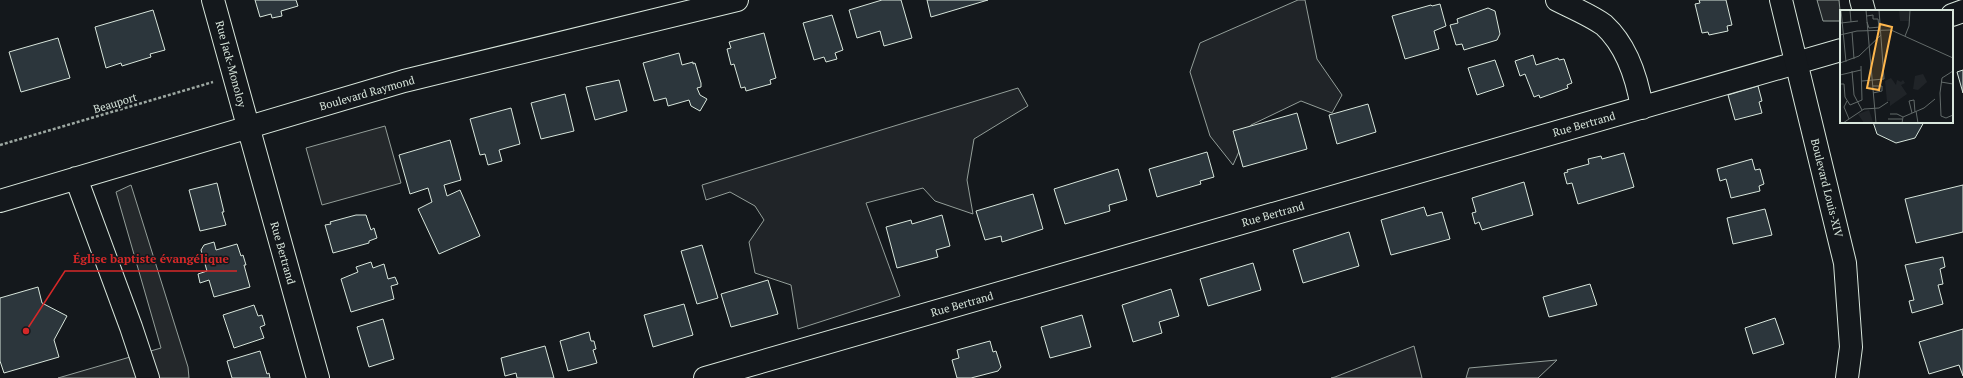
<svg xmlns="http://www.w3.org/2000/svg" width="1963" height="378" viewBox="0 0 1963 378" font-family="'PT Serif',serif">
  <rect width="100%" height="100%" fill="#14181c"/>
  <path fill="#202428" stroke="#939e99" d="M1298 0H1305L1317 59 1342 95 1332 113 1301 101 1251 125 1233 165 1210 136 1190 72 1200 43Z
    M1018 88 1028 106 974 139 967 180 973 214 935 201 923 188 866 203 900 296 798 329 791 285 755 273 749 242 764 220 755 206 730 192 706 200 702 185Z
    M1414 346 1422 378H1331L1335 377Z
    M1557 360 1538 378H1466L1469 368Z"/>
  <path fill="#24282b" stroke="#939e99" d="M1817 0H1839L1841 21H1823Z
    M385 126 401 183 322 205 306 148Z
    M131 185 188 367 189 378H58L161 348 116 192Z"/>
  <path fill="#2c363c" stroke="#d8e6dc" d="M255 0H296L298 6 281 11 282 16 272 18 271 14 260 17Z
    M882 0H901L912 38 884 46 880 31 857 38 849 10Z
    M927 0H988L931 17Z
    M1699 0H1726L1732 25 1727 26 1728 31 1709 35 1708 32 1702 33 1695 4 1700 3Z
    M1440 4 1446 26 1434 31 1439 49 1405 59 1392 16 1431 5 1432 6Z
    M1488 8 1495 11 1500 34 1497 40 1464 50 1462 44 1456 45 1450 25 1458 23 1457 19Z
    M153 10 165 50 150 54 151 57 122 66 121 63 106 68 95 27Z
    M832 15 843 50 835 53 837 59 826 62 824 57 814 60 803 23Z
    M764 33 776 78 770 80 771 84 746 91 745 87 741 88 734 64 731 65 727 49 731 48 729 42Z
    M58 38 70 78 21 92 9 52Z
    M679 53 682 65 693 62V64L695 63 701 83V87L697 88 700 95 707 99 700 111 691 106 689 100 668 106 666 98 654 101 643 63Z
    M1533 55 1536 65 1558 58 1559 60 1564 59 1572 83 1567 85 1568 88 1540 98 1539 95 1534 97 1525 74 1520 76 1515 61Z
    M1495 60 1504 86 1477 95 1468 68Z
    M1963 70V93L1957 72Z
    M619 80 627 111 595 120 586 87Z
    M1758 86 1762 101 1759 102 1762 113 1735 120 1728 95Z
    M565 94 574 131 541 139 531 103Z
    M1368 104 1376 132 1337 144 1329 115Z
    M511 108 520 144 499 150 502 161 488 165 485 154 480 155 470 119Z
    M1297 113 1307 149 1243 167 1233 131Z
    M1873 122H1924L1915 138 1896 143 1877 134Z
    M450 140 461 180 444 185 447 196 460 190 480 236 439 254 418 209 432 202 428 188 410 194 399 155Z
    M1207 152 1214 177 1200 181 1201 184 1157 197 1149 169Z
    M1624 153 1634 187 1578 204 1572 183 1567 184 1564 173 1568 172 1567 170 1589 164 1588 159 1601 156 1602 159Z
    M1752 159 1755 170 1760 169 1764 184 1759 186 1760 191 1731 198 1726 179 1720 181 1717 169Z
    M1118 169 1127 200 1109 205 1110 211 1065 224 1054 189Z
    M1524 182 1533 215 1482 230 1479 222 1475 224 1472 213 1476 212 1472 198Z
    M217 183 224 212H222L226 225 200 231 189 190Z
    M1963 185V232L1916 243 1905 199Z
    M1033 194 1043 229 1002 242 1001 236 985 240 976 211Z
    M1424 207 1427 216 1442 212 1450 239 1391 255 1381 220Z
    M1765 209 1772 235 1733 244 1727 218Z
    M356 215H366L371 230 374 228 377 238 369 241V243L333 253 325 225 331 224 330 222Z
    M942 215 950 246 936 250 938 257 897 268 886 227 911 220 912 224Z
    M1349 232 1359 266 1303 283 1293 250Z
    M214 242 216 250 237 244 241 256 243 255 246 265H244L250 287 214 297 209 280 200 283 198 274 207 271 201 250 204 245Z
    M702 245 718 298 697 304 681 251Z
    M1943 257 1945 267 1940 269 1943 284 1938 285 1943 304 1912 313 1909 301 1914 300 1905 265Z
    M371 262 373 268 384 264 388 279 395 277 398 284 391 286 394 299 351 312 341 279 358 272 356 267Z
    M1253 263 1261 290 1208 306 1200 279Z
    M768 280 778 314 731 327 721 294Z
    M1590 284 1597 305 1549 317 1543 297Z
    M38 287 42 303 67 316 54 340 59 357 4 373 0 361V298Z
    M1171 289 1179 316 1159 322 1162 333 1133 342 1122 305Z
    M684 304 693 335 653 347 644 315Z
    M254 305 258 316 262 315 265 325 260 327 264 338 234 348 223 315Z
    M1082 315 1091 347 1050 358 1041 327Z
    M1775 318 1784 344 1753 354 1745 328Z
    M383 319 394 359 369 367 357 327Z
    M1963 329V376L1959 365 1929 374 1919 342Z
    M589 332 591 341H594L596 349 593 350 597 363 568 371 560 341Z
    M990 341 993 352 996 351 1001 367 998 371 971 378H957L952 360 959 358 957 350Z
    M545 346 554 378H517L516 373 505 376 501 358Z
    M260 351 267 374 269 373 270 378H232L227 361Z"/>
  <g fill="none" stroke-linecap="round" stroke-linejoin="round">
    <g stroke="#d8e6dc" stroke-width="24">
      <path id="minor" d="M213 0 318 378
        M1557 0C1571 7 1592 16 1604 25 1627 46 1637 78 1642 108
        M1861 0 1864 11
        M1952 15 1963 11
        M76 178 131 327 148 378
        M0 201 404 81 737 0
        M705 378 1841 50"/>
    </g>
    <g stroke="#d8e6dc" stroke-width="24">
      <path id="major" d="M1781 0 1845 263 1851 347 1847 378"/>
    </g>
    <path stroke="#9da8a2" stroke-width="2.5" stroke-dasharray="3 2" stroke-linecap="butt" d="M0 145 213 82"/>
    <use href="#minor" stroke="#14181c" stroke-width="22"/>
    <use href="#major" stroke="#14181c" stroke-width="22"/>
  </g>
  <g text-anchor="middle" stroke-width="3" stroke-linejoin="round" paint-order="stroke">
    <g font-size="11" fill="#d8e6dc" stroke="#14181c">
      <text transform="translate(231 64) rotate(75)" y="4">Rue Jack-Monoloy</text>
      <text transform="translate(367 93) rotate(-16)" y="4">Boulevard Raymond</text>
      <text transform="translate(115 103) rotate(-17)" y="4">Beauport</text>
      <text transform="translate(1584 124) rotate(-16)" y="4">Rue Bertrand</text>
      <text transform="translate(1827 188) rotate(76)" y="4">Boulevard Louis-XIV</text>
      <text transform="translate(1273 214) rotate(-16)" y="4">Rue Bertrand</text>
      <text transform="translate(283 253) rotate(74)" y="4">Rue Bertrand</text>
      <text transform="translate(962 304) rotate(-16)" y="4">Rue Bertrand</text>
    </g>
  </g>
  <g transform="translate(1840 10)">
    <rect width="113" height="113" fill="#14181c"/>
    <path d="M59 0H69V11H60ZM83 64 87 72 78 80 73 79 75 66ZM51 68 56 75 57 70 61 72 63 70 65 73 61 75 67 84 50 96V91H47L45 71ZM29 100 33 112 24 113 18 104Z" fill="#202428"/>
    <path fill="none" stroke="#626a69" stroke-width="1" d="M1 0 6 52M10 0 11 12M26 0 36 113M27 6 33 5V9H38L39 17M27 12 29 18 40 17M1 13 18 11M12 22 14 49M0 25 17 21 51 20 113 48M65 26 69 16 70 0M0 53 19 46 41 25M12 61 14 85 22 100M113 61 102 68 100 83 101 106 106 108 113 105M0 65 21 60M22 71 44 69 39 0M101 72 113 74M0 74H4L5 87 10 95 22 90 21 56M33 76H42V81L33 83M7 91 4 97 9 109M76 101 78 113M72 103 69 91 74 90 75 102M50 104H57L63 107M48 109H62M3 113 24 99 39 98 48 92M62 113 63 107 84 98 95 89"/>
    <path fill="#ffb74d" fill-opacity="0.15" stroke="#ffb74d" stroke-width="2" d="M40 14 52 17 39 80 27 78Z"/>
    <rect width="113" height="113" fill="none" stroke="#d8e6dc" stroke-width="2"/>
  </g>
  <path fill="none" stroke="#d62828" stroke-width="1.5" d="M26 331L65 271H237"/>
  <circle fill="#d62828" stroke="#14181c" stroke-width="1.5" cx="26" cy="331" r="4"/>
  <g font-size="12" text-anchor="middle" font-weight="bold" fill="#d62828" stroke="#14181c" stroke-width="3" stroke-linejoin="round" paint-order="stroke">
    <text x="151" y="263">Église baptiste évangélique</text>
  </g>
</svg>
